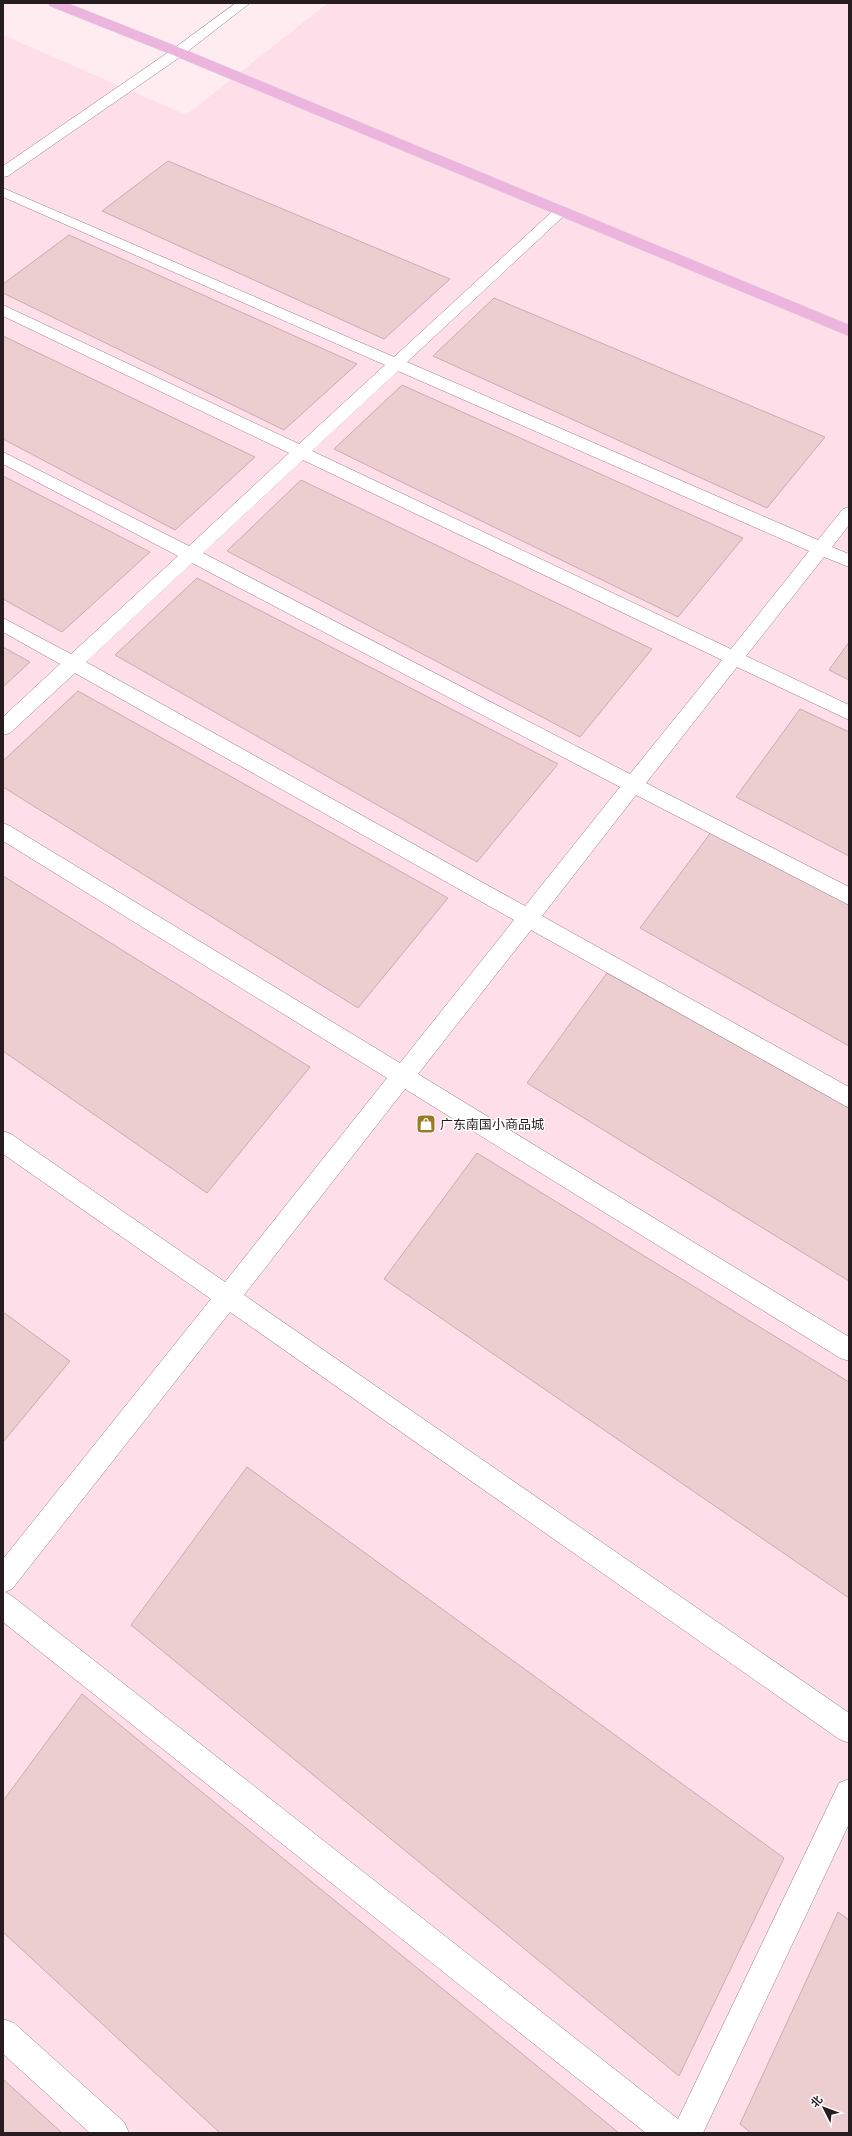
<svg xmlns="http://www.w3.org/2000/svg" width="852" height="2136" viewBox="0 0 852 2136" font-family="'Zilla Slab','Noto Sans SC',serif">
  <rect width="100%" height="100%" fill="#feecf1"/>
  <path fill="#fedfe9" d="M328 3H849V2133H3V35L186 115Z"/>
  <path fill="#edced0" stroke="#caacae" d="M168 161 450 279 384 339 102 211Z
    M69 235 357 364 284 430 3 293V284Z
    M494 298 825 437 767 508 433 356Z
    M3 336 255 457 175 530 3 439Z
    M402 385 743 538 678 617 334 449Z
    M3 476 150 552 62 632 3 599Z
    M301 480 652 649 580 737 227 551Z
    M197 578 558 764 477 862 115 655Z
    M849 642V680L829 670Z
    M3 647 30 662 3 687Z
    M78 691 448 898 358 1008 3 787V761Z
    M800 709 849 732V856L736 797Z
    M712 831 849 901V1046L640 928Z
    M3 876 310 1067 207 1193 3 1051Z
    M607 973 849 1108V1281L527 1083Z
    M477 1153 849 1382V1598L384 1279Z
    M3 1312 70 1361 3 1442Z
    M247 1467 784 1858 679 2076 131 1625Z
    M82 1694 619 2133H220L3 1932V1801Z
    M838 1912 849 1920V2133H751L740 2124Z
    M3 2079 62 2133H3Z"/>
  <g fill="none" stroke-linecap="round" stroke-linejoin="round">
    <g stroke="#977d86" stroke-width="1">
      <path id="minor" d="M236 3H250L183 55 8 176 3 177V166L173 49Z
        M3 188 394 357 556 208H566L568 211 566 214 407 362 818 540 843 509 849 507V525L832 547 849 554V567L824 557 746 656 849 705V720L737 667 646 783 849 887V905L636 795 542 916 849 1087V1108L531 930 418 1074 849 1337V1361L840 1358 405 1089 244 1295 849 1713V1743L839 1739 230 1312 12 1589 5 1592 12 1596 678 2119 839 1783 849 1779V1824L703 2133H646L3 1622V1559L211 1299 3 1154V1131L11 1134 225 1282 387 1078 3 841V823L10 826 400 1063 514 920 75 673 10 733 3 735V717L60 664 3 632V618L71 654 178 556 3 464V452L189 546 289 453 3 316V305L299 444 385 365 3 197ZM398 371 809 551 731 649 312 451ZM303 460 722 660 630 774 203 553ZM192 563 620 787 525 906 86 662Z
        M3 2019 14 2023 124 2122 129 2133H90L3 2054Z"/>
    </g>
    <g stroke="#d4d2d2" stroke-width="1">
      <path id="major" d="M49 3H67L183 49 849 325V336L173 55 50 6Z"/>
    </g>
    <use href="#minor" fill="#fff" fill-rule="evenodd"/>
    <use href="#major" fill="#eeb4e0" fill-rule="evenodd"/>
  </g>
  <defs>
    <g id="shop-square" transform="scale(1)"><rect x="-9" y="-9" width="18" height="18" rx="4" fill="#997b24" stroke="#fff"/><path d="M-5-2.5h2.3a2.7 3.5 0 0 1 5.4 0H5L5.5 6h-11ZM-1.5-2.5h3a1.5 2.3 0 0 0-3 0Z" fill="#fff"/></g>
  </defs>
  <g fill-rule="evenodd">
    <use href="#shop-square" x="426" y="1124"/>
  </g>
  <g text-anchor="middle" stroke-width="3" stroke-linejoin="round" paint-order="stroke">
    <g font-size="13" fill="#271c20" stroke="#fff" text-anchor="start">
      <text x="440" y="1129">广东南国小商品城</text>
    </g>
  </g>
  <rect width="852" height="2136" fill="none" stroke="#271c20" stroke-width="8"/>
  <g transform="translate(824 2108) rotate(312)" stroke="#ffffff" stroke-width="3" paint-order="stroke">
  <path d="M0-3L7 15L0 10L-7 15Z" fill="#271c20"/>
  <text y="-6" font-size="11" font-weight="bold" text-anchor="middle" fill="#271c20">北</text>
  </g>
</svg>
